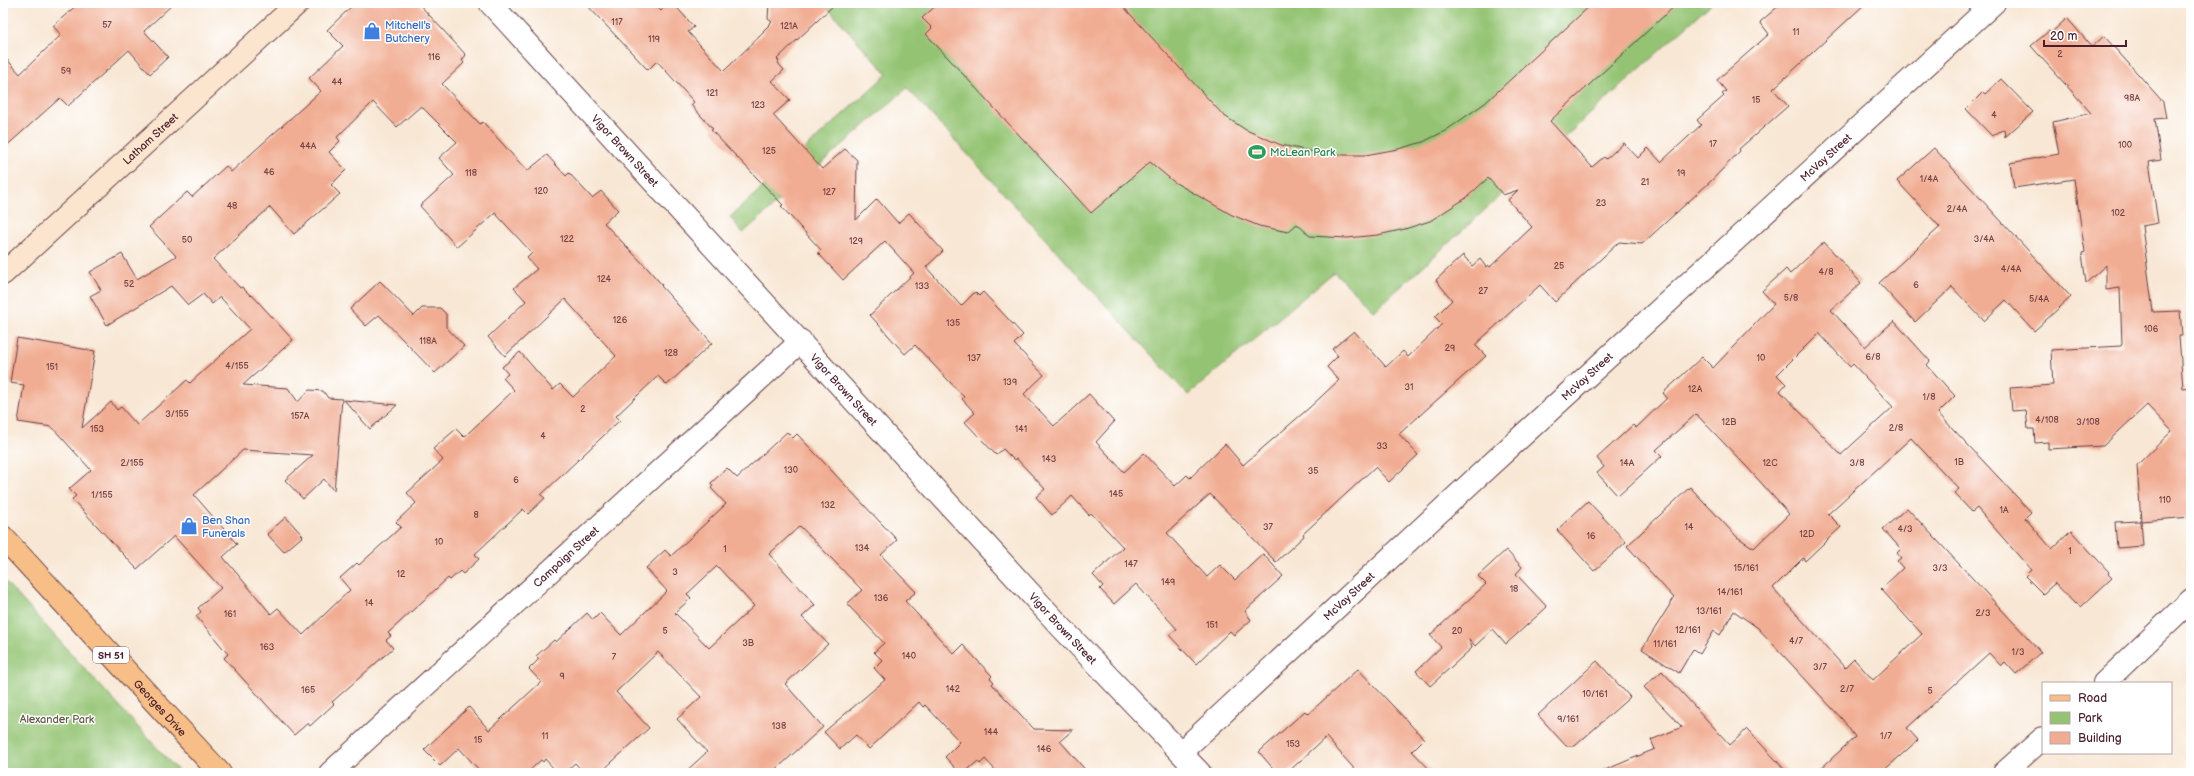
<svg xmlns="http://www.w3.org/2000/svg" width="2194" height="776" viewBox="0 0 2194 776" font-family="'Balsamiq Sans',sans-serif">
  <rect width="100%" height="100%" fill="#fff"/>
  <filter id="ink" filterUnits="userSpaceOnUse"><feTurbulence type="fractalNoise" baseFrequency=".025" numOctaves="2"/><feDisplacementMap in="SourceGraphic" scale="8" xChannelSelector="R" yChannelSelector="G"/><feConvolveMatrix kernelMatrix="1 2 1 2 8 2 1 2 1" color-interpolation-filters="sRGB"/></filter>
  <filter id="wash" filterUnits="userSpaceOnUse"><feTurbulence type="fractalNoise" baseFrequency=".012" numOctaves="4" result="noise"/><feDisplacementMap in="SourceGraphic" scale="16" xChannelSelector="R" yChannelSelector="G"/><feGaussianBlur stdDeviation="0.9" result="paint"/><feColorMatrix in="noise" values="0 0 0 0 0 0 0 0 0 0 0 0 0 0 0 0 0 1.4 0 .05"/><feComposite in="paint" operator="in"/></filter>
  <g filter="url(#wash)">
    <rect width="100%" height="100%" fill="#f8e7d4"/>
    <path fill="#94c473" stroke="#6f724f" d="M823 3H1712L1374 311 1334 272 1188 395 907 88 743 233 730 217 887 74Z
      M3 579 180 773H3Z"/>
    <g id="blocks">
      <path fill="#f1ad93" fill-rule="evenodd" d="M79 3H174L144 31 168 57 150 74 129 50 68 106 60 98 3 149V55L20 74 61 35 53 26Z
        M355 3H418L466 55 462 60 464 63 442 84 480 124 483 122 527 171 547 155 566 176 569 173 592 198 601 191 618 210 604 223 648 269 662 285 661 286 712 343 667 385 658 376 616 416 620 420 541 495 545 498 528 514 523 509 475 554 479 559 463 574 460 571 450 580 448 578 388 633 391 636 386 640 393 648 332 702 334 704 310 726 308 723 294 735 224 658 228 654 196 616 201 612 198 608 221 588 174 536 137 569 72 499 76 496 69 489 91 470 52 427 18 422 24 385 10 383 17 338 95 351 82 428 111 402 117 410 121 407 137 425 187 380 190 383 250 329 220 297 212 304 203 294 188 305 171 286 107 325 90 296 101 290 90 272 122 254 137 279 176 256 149 227 187 192 192 197 226 166 231 172 321 91 309 78 343 46 327 30ZM373 102 397 127 421 106 457 142 439 158 454 175 420 206 457 247 495 213 532 253 527 258 537 269 514 288 526 301 488 337 505 356 565 299 616 356 573 397 560 384 553 390 520 352 502 367 508 374 503 378 514 390 464 437 456 429 433 449 443 460 407 493 416 503 396 522 401 527 359 565 357 563 340 578 350 590 303 635 278 608 271 614 223 557 237 544 194 495 243 450 313 455 285 480 303 499 324 479 334 491 342 399 328 398 323 391 309 390 298 402 288 388 243 385 293 340 252 295 251 296 242 287 240 288 213 259 270 207 294 234 340 194 331 185 346 170 329 152 340 141 337 137Z
        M585 3H653L661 11 669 3H673L694 27 688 32 724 71 764 32 763 31 772 22 768 19 769 3H836L777 59 779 61 778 63 784 70 772 81 790 100 773 115 822 169 845 149 857 160 856 220 877 199 898 223 909 213 943 251 926 267 961 306 975 292 979 296 983 292 1023 335 1014 344 1044 375 1024 394 1054 426 1089 394 1114 422 1096 442 1124 472 1144 453 1175 486 1187 475 1190 478 1225 444 1243 465 1309 408 1339 380 1327 367 1338 356 1332 349 1354 331 1386 367 1403 351 1408 357 1442 324 1435 317 1452 300 1436 280 1463 255 1472 266 1480 259 1486 267 1488 265 1490 267 1532 227 1508 200 1518 190 1503 195 1488 178 1466 198 1430 221 1405 229 1378 235 1347 238 1310 236 1297 224 1288 232 1259 226 1232 215 1174 182 1150 162 1091 213 926 34 932 28 922 18 939 3H1120L1223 115 1246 130 1281 145 1324 154 1345 155H1365L1398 149 1423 142 1445 131 1485 103 1593 3H1678L1550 121 1592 167 1604 157 1606 159 1624 143 1638 158 1648 148 1661 162 1701 125 1697 120 1724 96 1722 94 1726 91 1717 80 1769 34 1760 22 1782 3H1866L1773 89 1788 106 1739 149 1740 151 1711 181 1642 244 1619 242 1555 302 1540 285 1475 345 1486 356 1399 434 1418 455 1389 482 1375 467 1303 534 1304 536 1276 562 1210 494 1167 533 1207 577 1220 565 1235 580 1263 554 1283 576 1245 611 1251 620 1234 635 1230 631 1196 664 1169 635 1177 629 1136 584 1114 604 1100 589 1103 586 1093 575 1123 547 1091 513 1089 515 1072 496 1052 515 1036 497 1045 489 1016 458 1014 460 1003 449 996 455 965 422 975 413 962 399 964 397 915 345 905 354 870 315 914 273 885 241 843 280 818 253 821 250 781 206 783 205 711 130 713 129 691 105 694 102 657 61 648 70Z
        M2067 18 2092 47 2104 36 2163 102 2166 118 2155 119 2161 160 2149 162 2158 223 2142 226 2153 312 2180 311 2182 336H2179L2183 388 2191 387V517L2141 521 2137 465 2172 431 2147 405 2103 446 2048 449V442L2035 443 2034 429H2028L2026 410 2012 411 2010 388 2053 385 2051 350 2121 346 2122 344 2120 288 2106 290V265L2086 283 2082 253 2085 252 2074 179 2014 188 2010 163 2059 154 2053 122 2091 113 2031 46 2049 31 2051 33Z
        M2001 79 2033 112 2005 137 2004 129 1992 136 1966 109 1983 92 1985 94Z
        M1934 148 2071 297 2034 331 2006 300 1984 321 1952 287 1915 322 1879 283 1940 227 1897 181Z
        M1824 242 1861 283 1831 310 1865 347 1894 321 1930 361 1927 365 1955 396 1938 413 2031 512 2025 518 2052 549 2071 531 2109 572 2108 574 2112 578 2081 607 2076 603 2075 604 2055 583 2043 594 2025 576 2031 570 1977 508 1972 512 1954 493 1959 489 1911 438 1828 514 1841 527 1805 561 1803 558 1773 588 1845 668 1854 659 1873 680 1922 634 1881 589 1903 568 1897 561 1901 558 1897 553 1901 549 1883 529 1907 508 2041 652 2016 674 2005 662 2001 666 1989 653 1907 728 1918 740 1881 773H1816L1855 737 1843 720 1758 628 1734 611 1720 635 1714 631 1700 654 1693 649 1679 673 1642 649 1674 598 1627 546 1690 487 1737 537 1754 548 1789 514 1746 466 1696 414 1656 450 1662 456 1618 496 1597 473 1604 467 1597 458 1633 425 1636 428 1667 398 1663 393 1702 357 1713 368 1774 304 1762 291 1786 269 1790 274ZM1819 333 1850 367 1853 364 1893 407 1841 455 1780 391 1786 384 1777 375Z
        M380 281 414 316 422 308H440L446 314V327L464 346 435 373 379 315 366 326 350 309Z
        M344 400 397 405 370 429Z
        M787 432 793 438 797 434 897 540 881 555 916 592 905 601 954 654 963 645 992 676 990 678 994 682 992 684 1034 729 1073 730 1060 741 1088 773H998L985 759 980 764 978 761 964 773H960L945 757 960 742 925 705 923 707 919 702 869 749 856 735 840 749 824 732 885 680 874 668 882 660 874 652 884 643 847 604 862 590 800 526 769 554 815 605 802 617 828 644 785 684 823 727 772 773H684L707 752 677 719 701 697 658 652 616 692 649 728 600 773H584L575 763 564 773H558L545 759 543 762 541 760 527 773H482L459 748 440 766 424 750 469 707 489 730 541 682 529 669 539 659 536 656 554 640 556 642 587 613 593 620 600 613 621 635 667 591 646 568 665 550 671 556 726 504 711 488 713 486 711 483 727 468 737 478ZM717 566 754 606 709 648 675 613 691 598 687 594Z
        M1588 501 1626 542 1594 571 1557 530Z
        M286 517 303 536 284 552 267 534Z
        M2141 521 2143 546 2117 548 2115 522Z
        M1506 550 1522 567 1516 574 1547 607 1506 644 1493 629 1475 646 1469 639 1472 648 1430 686 1416 671 1441 647 1430 635 1486 584 1478 576Z
        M1597 661 1630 697 1575 746H1566L1538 715Z
        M1358 669 1424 739 1412 751 1433 773H1358L1326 737 1287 773H1277L1259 752 1305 711 1308 714Z
        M1662 671 1730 745 1747 729 1788 773H1598L1655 749 1651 740 1682 727 1644 687Z"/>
    </g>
  </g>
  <g filter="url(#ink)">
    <use href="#blocks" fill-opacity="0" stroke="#643d44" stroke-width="1"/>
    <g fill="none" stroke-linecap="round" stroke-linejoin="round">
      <g stroke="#643d44" stroke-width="24">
        <g id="minor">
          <path id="s1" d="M490 3 1062 628 1200 773"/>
          <path d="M2104 683 2191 600"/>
          <path id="s2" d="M1181 752 1475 479 1994 3"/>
          <path id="s3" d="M330 773 801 341"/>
          <path d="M2004 773 2043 738"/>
        </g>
      </g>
      <g stroke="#643d44" stroke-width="24">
        <g id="secondary">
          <path id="s4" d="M3 274 298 3"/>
        </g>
      </g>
      <g stroke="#643d44" stroke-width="24">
        <g id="primary">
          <path id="s5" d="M3 537 220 773"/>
        </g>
      </g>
      <use href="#minor" stroke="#fff" stroke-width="22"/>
      <use href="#secondary" stroke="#fce5cf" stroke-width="22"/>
      <use href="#primary" stroke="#f7be88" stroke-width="22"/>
    </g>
  </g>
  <defs>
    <g id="shop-bare" transform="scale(1.38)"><path d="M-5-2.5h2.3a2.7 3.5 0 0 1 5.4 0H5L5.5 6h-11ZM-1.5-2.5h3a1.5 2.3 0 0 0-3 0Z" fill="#3f7fe0" stroke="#fff" stroke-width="2.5" paint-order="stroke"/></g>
    <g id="stadium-bare" transform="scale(1.38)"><path d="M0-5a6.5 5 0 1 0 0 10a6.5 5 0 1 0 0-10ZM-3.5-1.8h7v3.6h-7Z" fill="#2e9e5b" stroke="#fff" stroke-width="2.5" paint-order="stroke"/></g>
  </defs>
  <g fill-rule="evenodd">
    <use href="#shop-bare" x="372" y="31"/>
    <use href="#stadium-bare" x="1257" y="152"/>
    <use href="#shop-bare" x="189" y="526"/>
  </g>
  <g text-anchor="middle" stroke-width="3" stroke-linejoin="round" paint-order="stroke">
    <g font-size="9" fill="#744245">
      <text x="617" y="25">117</text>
      <text x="107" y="28">57</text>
      <text x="789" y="29">121A</text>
      <text x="1796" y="35">11</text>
      <text x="654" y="42">119</text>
      <text x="2060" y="57">2</text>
      <text x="434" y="60">116</text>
      <text x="66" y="74">59</text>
      <text x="337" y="85">44</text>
      <text x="712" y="96">121</text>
      <text x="2132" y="101">98A</text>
      <text x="1756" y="103">15</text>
      <text x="758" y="108">123</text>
      <text x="1994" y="118">4</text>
      <text x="1713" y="147">17</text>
      <text x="2125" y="148">100</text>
      <text x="308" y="149">44A</text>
      <text x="769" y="154">125</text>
      <text x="269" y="175">46</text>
      <text x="471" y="176">118</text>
      <text x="1681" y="176">19</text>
      <text x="1929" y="182">1/4A</text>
      <text x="1645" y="185">21</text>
      <text x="541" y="194">120</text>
      <text x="829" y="195">127</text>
      <text x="1601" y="206">23</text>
      <text x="232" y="209">48</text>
      <text x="1957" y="212">2/4A</text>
      <text x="2118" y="216">102</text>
      <text x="567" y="242">122</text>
      <text x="1984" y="242">3/4A</text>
      <text x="187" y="243">50</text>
      <text x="856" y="244">129</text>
      <text x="1559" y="269">25</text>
      <text x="2011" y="272">4/4A</text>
      <text x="1826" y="275">4/8</text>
      <text x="604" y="282">124</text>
      <text x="129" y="287">52</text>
      <text x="1916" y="288">6</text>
      <text x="922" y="289">133</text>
      <text x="1483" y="294">27</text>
      <text x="1791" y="301">5/8</text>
      <text x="2039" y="302">5/4A</text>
      <text x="620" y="323">126</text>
      <text x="953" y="326">135</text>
      <text x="2151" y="332">106</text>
      <text x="428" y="344">118A</text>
      <text x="1450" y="351">29</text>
      <text x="671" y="356">128</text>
      <text x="1873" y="360">6/8</text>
      <text x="974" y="361">137</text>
      <text x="1761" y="361">10</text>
      <text x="237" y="369">4/155</text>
      <text x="52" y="370">151</text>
      <text x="1010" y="385">139</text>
      <text x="1409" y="390">31</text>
      <text x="1695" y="392">12A</text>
      <text x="1929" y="400">1/8</text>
      <text x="583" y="412">2</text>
      <text x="177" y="417">3/155</text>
      <text x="300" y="419">157A</text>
      <text x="2047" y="423">4/108</text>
      <text x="1729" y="425">12B</text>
      <text x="2088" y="425">3/108</text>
      <text x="1896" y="431">2/8</text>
      <text x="97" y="432">153</text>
      <text x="1021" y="432">141</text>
      <text x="543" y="439">4</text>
      <text x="1382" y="449">33</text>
      <text x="1049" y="462">143</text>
      <text x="1959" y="465">1B</text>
      <text x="132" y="466">2/155</text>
      <text x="1627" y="466">14A</text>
      <text x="1770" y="466">12C</text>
      <text x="1857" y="466">3/8</text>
      <text x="791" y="473">130</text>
      <text x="1313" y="474">35</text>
      <text x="516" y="483">6</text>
      <text x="1116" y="497">145</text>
      <text x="102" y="498">1/155</text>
      <text x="2165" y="503">110</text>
      <text x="828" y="508">132</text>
      <text x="2004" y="513">1A</text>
      <text x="476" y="518">8</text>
      <text x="1268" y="530">37</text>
      <text x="1689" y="530">14</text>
      <text x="1905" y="532">4/3</text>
      <text x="1807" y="537">12D</text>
      <text x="1591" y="539">16</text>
      <text x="439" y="545">10</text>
      <text x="862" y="551">134</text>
      <text x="725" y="552">1</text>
      <text x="2070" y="554">1</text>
      <text x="1131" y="567">147</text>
      <text x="1746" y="571">15/161</text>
      <text x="1940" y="571">3/3</text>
      <text x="675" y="575">3</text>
      <text x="401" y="577">12</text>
      <text x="1168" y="585">149</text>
      <text x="1514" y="592">18</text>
      <text x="1730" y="595">14/161</text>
      <text x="881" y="601">136</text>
      <text x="369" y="606">14</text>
      <text x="1709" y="614">13/161</text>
      <text x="1983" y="616">2/3</text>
      <text x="230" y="617">161</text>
      <text x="1212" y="628">151</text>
      <text x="1688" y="633">12/161</text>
      <text x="665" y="634">5</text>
      <text x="1457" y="634">20</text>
      <text x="1796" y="644">4/7</text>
      <text x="748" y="646">3B</text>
      <text x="1665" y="647">11/161</text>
      <text x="267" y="650">163</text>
      <text x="2018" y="655">1/3</text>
      <text x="909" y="659">140</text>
      <text x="614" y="660">7</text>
      <text x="1820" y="670">3/7</text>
      <text x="562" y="679">9</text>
      <text x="953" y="692">142</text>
      <text x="1847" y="692">2/7</text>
      <text x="308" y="693">165</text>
      <text x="1930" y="694">5</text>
      <text x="1595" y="697">10/161</text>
      <text x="1568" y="722">9/161</text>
      <text x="779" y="729">138</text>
      <text x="991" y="735">144</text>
      <text x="545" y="739">11</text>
      <text x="1886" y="739">1/7</text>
      <text x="478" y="743">15</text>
      <text x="1293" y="747">153</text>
      <text x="1044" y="752">146</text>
    </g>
    <rect fill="#fff" stroke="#80626b" stroke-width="1" x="93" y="647" width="36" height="16" rx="3"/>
    <g font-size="10" font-weight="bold" fill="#4a1f2b">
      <text x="111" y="659">SH 51</text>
    </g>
    <g font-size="11" fill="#366cbe" stroke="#fff" text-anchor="start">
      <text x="385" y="29">Mitchell's<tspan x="385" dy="13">Butchery</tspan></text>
      <text x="202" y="524">Ben Shan<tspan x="202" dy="13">Funerals</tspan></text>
    </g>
    <g font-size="11" fill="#4a1f2b" stroke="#fff">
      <text dy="4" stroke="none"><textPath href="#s4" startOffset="200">Latham Street</textPath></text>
      <text dy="4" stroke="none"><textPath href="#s1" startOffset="200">Vigor Brown Street</textPath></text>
      <text dy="4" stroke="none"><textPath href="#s2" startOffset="877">McVay Street</textPath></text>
      <text dy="4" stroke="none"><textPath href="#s2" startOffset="553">McVay Street</textPath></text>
      <text dy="4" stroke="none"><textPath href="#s1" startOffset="524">Vigor Brown Street</textPath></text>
      <text dy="4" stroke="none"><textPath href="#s3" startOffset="320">Campaign Street</textPath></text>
      <text dy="4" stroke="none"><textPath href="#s2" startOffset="229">McVay Street</textPath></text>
      <text dy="4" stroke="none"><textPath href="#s1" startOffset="848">Vigor Brown Street</textPath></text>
      <text dy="4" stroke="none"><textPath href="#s5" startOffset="232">Georges Drive</textPath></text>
    </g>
    <g font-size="11" fill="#27864d" stroke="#fff" text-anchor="start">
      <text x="1270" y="156">McLean Park</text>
    </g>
    <g font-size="11" fill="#645944" stroke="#fff">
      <text x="57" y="723">Alexander Park</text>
    </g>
  </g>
  <rect width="2194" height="776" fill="none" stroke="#fff" stroke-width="16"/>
  <rect x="2042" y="682" width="130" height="72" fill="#ffffff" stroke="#b7a5aa"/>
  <rect x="2050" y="695" width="20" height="6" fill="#f7be88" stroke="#b7a5aa"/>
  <text x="2078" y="702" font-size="12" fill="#4a1f2b">Road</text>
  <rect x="2050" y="712" width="20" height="12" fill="#94c473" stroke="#b7a5aa"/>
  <text x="2078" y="722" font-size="12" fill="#4a1f2b">Park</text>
  <rect x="2050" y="732" width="20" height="12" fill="#f1ad93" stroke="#b7a5aa"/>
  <text x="2078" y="742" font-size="12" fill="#4a1f2b">Building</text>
  <path d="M2044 40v6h82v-6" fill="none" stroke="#4a1f2b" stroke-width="2"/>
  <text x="2050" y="40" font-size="12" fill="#4a1f2b" stroke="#ffffff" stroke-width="3" paint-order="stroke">20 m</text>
</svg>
